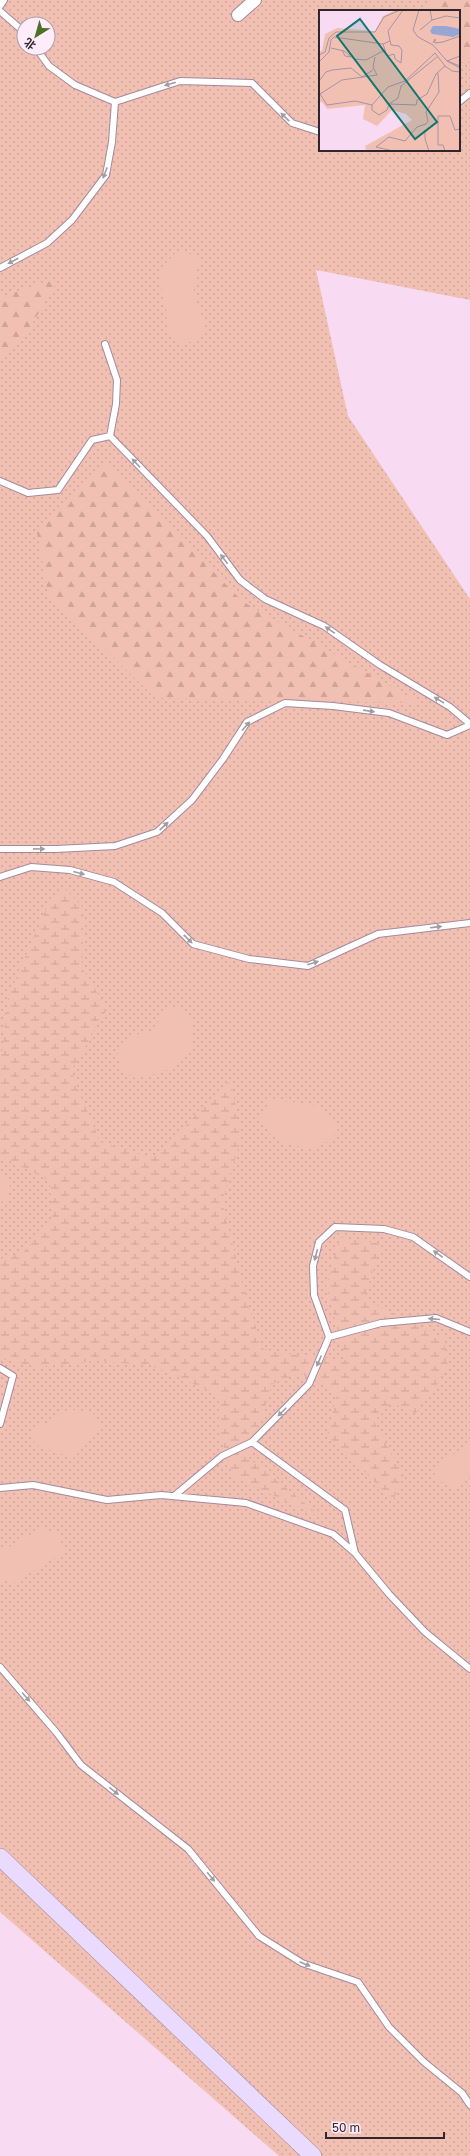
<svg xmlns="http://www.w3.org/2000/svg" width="470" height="2156" viewBox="0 0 470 2156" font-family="'Golos Text','Noto Sans SC',sans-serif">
  <defs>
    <pattern id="grass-dots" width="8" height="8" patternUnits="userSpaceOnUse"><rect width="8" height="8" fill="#f1c0b2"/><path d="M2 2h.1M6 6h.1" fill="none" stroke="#cfa599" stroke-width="1.8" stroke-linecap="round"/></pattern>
    <pattern id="forest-firs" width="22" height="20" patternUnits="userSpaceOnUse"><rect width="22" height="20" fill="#f1c0b2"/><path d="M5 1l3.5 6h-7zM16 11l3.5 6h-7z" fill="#cfa599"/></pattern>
    <pattern id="wetland-marsh" width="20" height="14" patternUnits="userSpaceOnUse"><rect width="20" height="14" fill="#f1c0b2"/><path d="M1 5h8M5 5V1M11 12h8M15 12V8" fill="none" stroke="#cfa599"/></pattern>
  </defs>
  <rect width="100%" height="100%" fill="#f8dbf2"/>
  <path fill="url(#grass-dots)" fill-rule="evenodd" d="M0 0H470V300L316 270 348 416 470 599V2156H279L0 1912ZM320 11H459V150H320ZM24 24H48V48H24Z"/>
  <path fill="url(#forest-firs)" d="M430 0H470V60L459 63V11H424Z
    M59 278 30 328 0 359V297Z
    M106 461 242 601 420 703 155 698 48 595 37 532Z"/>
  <path fill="url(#wetland-marsh)" d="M64 888 84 908 82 967 107 1009 71 1071 100 1142 153 1158 231 1080 241 1139 222 1201 244 1290 263 1349 302 1356 346 1360 326 1287 340 1237 382 1244 364 1299 444 1338 448 1370 416 1413 391 1403 374 1422 404 1475 393 1500 327 1435 337 1393 299 1373 272 1384 249 1458 323 1518 234 1477 221 1439 219 1395 150 1365 94 1361 38 1367 0 1359V1259L23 1253 52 1221 50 1181 0 1156V1068L8 997 46 909Z"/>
  <path fill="#f1c0b2" d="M184 251 200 259C198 269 193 284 194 294 198 313 212 321 197 341L177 344 167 331 166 309 159 279 162 267 174 254Z
    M171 1005 185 1012 193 1024C192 1032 193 1044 189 1051 179 1070 154 1075 135 1078L121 1068 117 1055 130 1036 151 1031Z
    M269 1100C298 1104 325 1098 339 1128L329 1141 312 1148 291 1145 271 1136 261 1119Z
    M0 1172 11 1181 8 1198 0 1203Z
    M69 1409 94 1414 102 1426 74 1458 34 1445 33 1429 49 1422Z
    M470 1442V1477L455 1491 433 1476 443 1462Z
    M43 1527 58 1535 65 1552 13 1583 1 1580 0 1552Z"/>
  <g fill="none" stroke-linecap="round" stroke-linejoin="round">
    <g stroke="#a4899e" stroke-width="8">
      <path id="lane" d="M0 6 4 0
        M0 11 24 32
        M36 48 49 66 75 85 115 102
        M459 102 470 93
        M0 268 47 243 72 220 106 175 112 142 115 102 180 81 252 83 292 123 320 132
        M105 344 117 380 116 404 110 436
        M0 481 28 493 58 490 92 440 110 436 207 536 240 580 265 599 324 626 380 665 450 707 470 724
        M0 849H56L115 846 157 832 192 800 223 759 247 722 285 703 333 706 389 713 447 735 470 725
        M0 877 31 867 70 870 114 882 162 913 193 944 249 959 308 966 378 934 470 923
        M329 1337 381 1323 436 1318 470 1332
        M0 1368 13 1376 0 1424
        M252 1442 345 1510 355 1553
        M0 1488 33 1485 107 1500 161 1495 246 1503 333 1534 355 1553 389 1594 425 1632 470 1669
        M174 1496 222 1456 252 1442 309 1384 329 1337 314 1295 313 1266 319 1242 335 1227 384 1229 413 1237 470 1277
        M0 1667 56 1732 81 1765 188 1849 259 1936 302 1963 358 1982 389 2027 424 2062 462 2093 470 2105"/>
    </g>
    <g stroke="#a4899e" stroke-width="14">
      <path id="street" d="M238 15 255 0"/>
    </g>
    <g stroke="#a4899e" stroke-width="18">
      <path id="secondary" d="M0 1857 313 2156"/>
    </g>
    <use href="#lane" stroke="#fff" stroke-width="6"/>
    <use href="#street" stroke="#fff" stroke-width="12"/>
    <use href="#secondary" stroke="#e9dafe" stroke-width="17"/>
  </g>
  <defs><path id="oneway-solid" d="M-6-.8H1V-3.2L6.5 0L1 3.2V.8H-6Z"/></defs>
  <g fill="#a29da1">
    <use href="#oneway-solid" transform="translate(170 84) rotate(164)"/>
    <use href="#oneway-solid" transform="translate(285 117) rotate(-136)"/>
    <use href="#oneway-solid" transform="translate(105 173) rotate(111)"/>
    <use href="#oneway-solid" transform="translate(13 261) rotate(152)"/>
    <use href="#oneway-solid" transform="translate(136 463) rotate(-133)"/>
    <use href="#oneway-solid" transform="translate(224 559) rotate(-127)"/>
    <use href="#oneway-solid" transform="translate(330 630) rotate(-145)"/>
    <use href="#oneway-solid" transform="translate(439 700) rotate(-149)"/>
    <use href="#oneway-solid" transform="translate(369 711) rotate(8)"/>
    <use href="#oneway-solid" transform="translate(246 726) rotate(-48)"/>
    <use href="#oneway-solid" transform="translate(164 826) rotate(-43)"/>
    <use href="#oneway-solid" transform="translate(39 849) rotate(1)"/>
    <use href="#oneway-solid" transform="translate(79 873) rotate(15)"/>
    <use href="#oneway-solid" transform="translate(436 927) rotate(-7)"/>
    <use href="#oneway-solid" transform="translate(188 939) rotate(44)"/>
    <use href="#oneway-solid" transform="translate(313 963) rotate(-18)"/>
    <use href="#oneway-solid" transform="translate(438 1254) rotate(-145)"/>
    <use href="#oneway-solid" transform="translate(316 1255) rotate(105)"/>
    <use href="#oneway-solid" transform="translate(434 1319) rotate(-175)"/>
    <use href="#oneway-solid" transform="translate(319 1361) rotate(113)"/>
    <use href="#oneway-solid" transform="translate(282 1412) rotate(135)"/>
    <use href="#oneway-solid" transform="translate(26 1697) rotate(49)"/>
    <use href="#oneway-solid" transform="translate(114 1791) rotate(38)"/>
    <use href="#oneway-solid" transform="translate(211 1877) rotate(51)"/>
    <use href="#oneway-solid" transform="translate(305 1964) rotate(23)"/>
  </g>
  <g transform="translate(319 10)">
    <rect width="141" height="141" fill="#f8dbf2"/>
    <path d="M77 0H141V141H47L46 136 93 110 87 104 73 100 58 116 44 109 46 95 8 99 3 92H0V42L3 40 6 24 18 18 56 21 64 6Z" fill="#f1c0b2"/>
    <path d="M112 0H134L141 7 137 5 115 9ZM117 67 119 82 105 101 106 89ZM86 84 95 85 97 88V94L73 93ZM97 121 100 138 89 137 78 141 64 137 74 130 87 132Z" fill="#f1c0b2"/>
    <path d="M83 35 80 39H72L75 48 72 55H83L80 61 83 72 72 61 69 62 68 68 57 57 53 59 57 65 47 62 49 57 45 54 52 57 55 55 54 51H48L54 50 58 53 62 52 72 46 69 38Z" fill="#f1c0b2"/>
    <path d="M114 16H127L141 19V24L134 27 113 24 111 21Z" fill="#98a6d4"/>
    <path fill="none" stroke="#a893a4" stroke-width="1" d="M100 0 94 20 99 27 114 35 128 51 141 46M111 0 113 10 127 6 141 8M101 20 113 10M114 33 116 29V33L124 32 141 26M64 34 68 46 75 44 76 49 82 53 83 40 80 36 72 35 69 21 84 0M12 38 25 41 35 49 47 50 66 40M23 40 26 46 32 47M0 45 6 42 10 28 17 22H56L65 7 81 0M56 47 54 57 58 65 23 70 1 84 8 95 36 91 53 95 69 77 86 71 116 43 126 56 133 61 141 62M118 47 82 76 79 88 70 94 97 95 98 90 108 84 117 64 126 56M0 52 10 42 12 30 15 27 64 34 71 31M141 56 128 51 141 58M0 71 7 62 13 60 32 58 43 67 54 60M53 95V100L60 105 68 100 70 94M106 120V129L110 141M74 141 57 137 70 127 86 131 98 117 107 114 109 111 107 102 120 82 119 63M126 141 124 135H119V106H131L136 120 141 119"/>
    <path fill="#0f766e" fill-opacity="0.15" stroke="#0f766e" stroke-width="2" d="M41 9 118 112 96 129 18 26Z"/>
    <rect width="141" height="141" fill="none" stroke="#31262e" stroke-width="2"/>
  </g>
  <g transform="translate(36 36) rotate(217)"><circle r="19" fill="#feecfa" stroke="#ac9da8"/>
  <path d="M0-3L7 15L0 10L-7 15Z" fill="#4c7028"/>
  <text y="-6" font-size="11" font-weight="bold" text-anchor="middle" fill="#31262e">北</text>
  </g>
  <path d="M326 2132v6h118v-6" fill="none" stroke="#31262e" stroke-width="2"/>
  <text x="332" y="2132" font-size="12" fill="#31262e" stroke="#feecfa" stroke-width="3" paint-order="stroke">50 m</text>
</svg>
